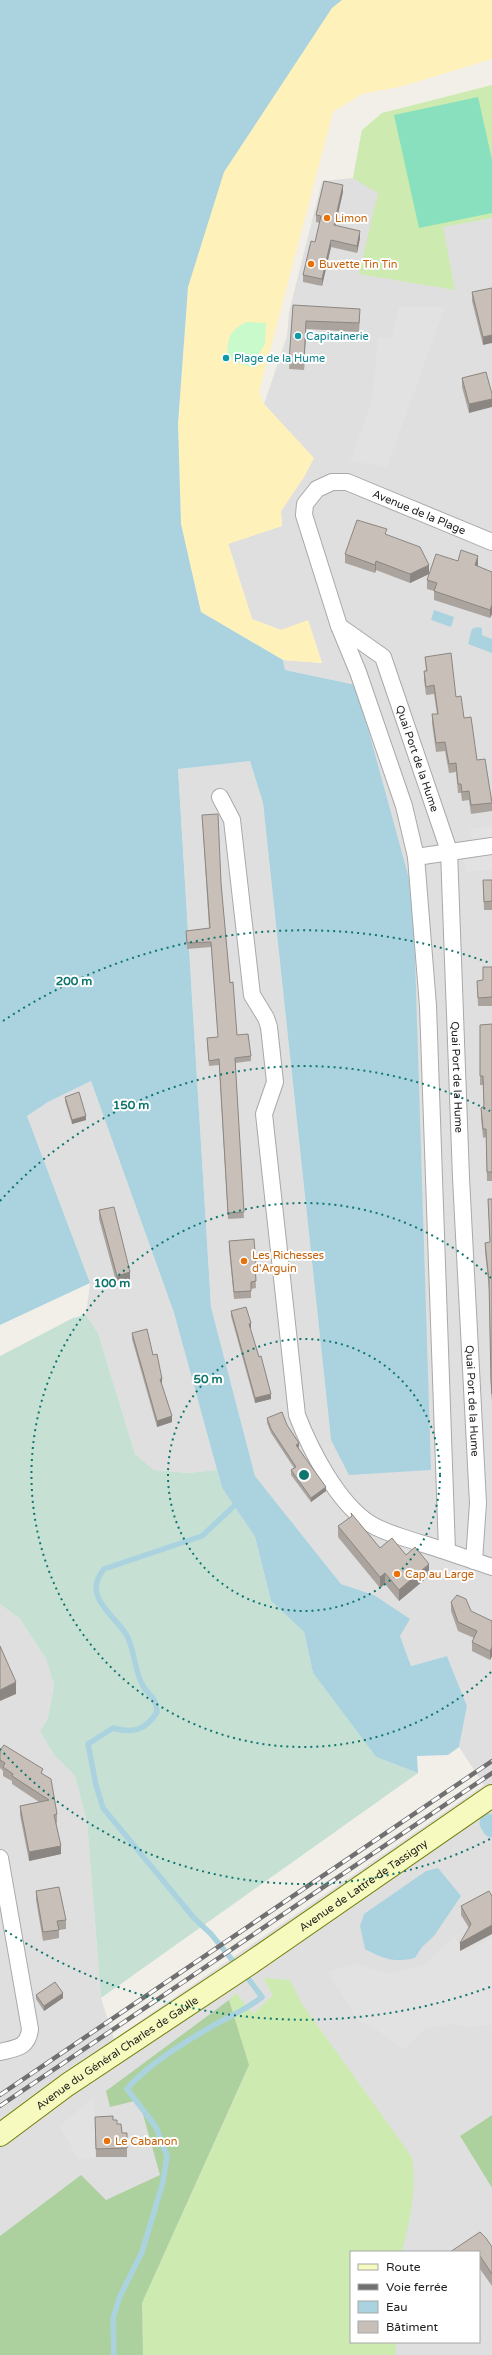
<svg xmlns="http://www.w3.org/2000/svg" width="492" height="2355" viewBox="0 0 492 2355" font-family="'Varela Round',sans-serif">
  <rect width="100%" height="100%" fill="#f2efe9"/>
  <path fill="#e0dfdf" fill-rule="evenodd" d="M492 85V2115L460 2136 492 2188V2355H0V1604L20 1619 46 1659 54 1685 48 1718 40 1731 54 1755 75 1776 87 1822 101 1998 114 2039 484 1785 459 1747 467 1706 447 1656 411 1666 400 1636 374 1595 341 1584 255 1476 211 1307 178 768 250 761 263 803 331 1440 356 685 285 670 283 660 322 663 308 621 281 630 252 619 228 543 282 526 281 511 304 477 313 459 264 404 287 336 289 312 322 181 353 178 362 130ZM351 2252H479V2342H351Z
    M91 1081 174 1313 217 1470 188 1473 154 1470 135 1454 98 1333 86 1315 90 1283 27 1116 48 1102Z"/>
  <path fill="#cdebb0" d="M492 85V218L443 227 455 290 359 274 378 193 353 178 362 130 382 113Z
    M263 1978 290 1980 302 2004 412 2157C417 2190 410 2220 402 2252H351V2342H396V2355H143L142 2303 249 2066 229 2000 236 1993 253 2014 273 1995Z"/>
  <path fill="#add19e" d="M229 2000 249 2065 142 2303 143 2355H0V2236L81 2175 106 2200 160 2175 139 2100 110 2107 106 2091Z
    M492 2115V2188L460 2136Z"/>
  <path fill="#c6e0d4" d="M86 1315 98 1333 135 1454 154 1470 188 1473 217 1470 222 1488 255 1537 271 1601 304 1632 313 1673 376 1757 418 1773 101 1998 87 1822 75 1776 54 1755 40 1731 48 1718 54 1685 46 1659 20 1619 0 1604V1356L73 1318Z"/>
  <path fill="#fff1ba" d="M223 0H492V59L403 86 362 94 333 112 259 392 264 404 314 458 304 477 281 511 282 526 228 544 252 619 281 630 308 620 322 663 283 660 201 612 181 524 178 424 188 287Z"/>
  <path fill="#c8facc" d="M246 322 266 323 265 344 251 367 235 362 227 355C228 336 230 331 246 322Z"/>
  <path fill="#88e0be" d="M478 97 492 160V213L419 228 394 115Z"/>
  <path fill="#e2e2e2" d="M399 307H445L387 467 350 461 372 402 378 337 391 339Z
    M492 826V870L466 872 461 849 472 848 470 829Z
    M454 1937 466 1952 492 1937V2025L470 2027 448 2024 425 2029 404 2050 376 2029 358 2020 328 1972 356 1964 389 1974 423 1966Z
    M94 2097 96 2157 78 2160 60 2126Z"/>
  <path fill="#aad3df" d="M0 0H342L332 8 224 172 188 287 178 424 181 524 201 612 283 660 285 670 356 685 413 893 431 1470 349 1475 331 1440 263 803 250 761 178 769 211 1307 255 1476 341 1584 374 1595 410 1619 400 1636 411 1666 447 1656 467 1706 459 1747 448 1755 417 1756 418 1773 376 1757 313 1673 304 1632 271 1601 255 1537 222 1488 174 1313 91 1081 48 1102 27 1116 90 1283 0 1325Z
    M434 610 454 617 451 627 431 620Z
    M477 627 482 628V635L492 639V653L468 644 472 629Z
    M438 1868 461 1896 434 1936 422 1947 415 1958C396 1963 383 1959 365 1949L360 1926 364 1914 426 1871Z"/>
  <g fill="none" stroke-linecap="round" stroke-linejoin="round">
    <path stroke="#aad3df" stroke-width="5.5" d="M234 1506 202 1536 104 1569C82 1596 112 1613 126 1634 135 1649 134 1671 143 1686 151 1699 155 1694 157 1712 146 1730 133 1734 113 1728L88 1744 96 1785 103 1808 194 1918 211 1934 238 1967
      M114 2355 113 2319 120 2296 142 2252 163 2182 167 2156 156 2127 127 2089C146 2066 183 2043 209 2028 229 2016 243 2012 262 1997L244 1973"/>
    <path stroke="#aad3df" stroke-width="19" d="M489 1823 492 1828"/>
    <g stroke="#a9a9a9" stroke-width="18">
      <g id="street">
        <path id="s1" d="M339 626 383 657 449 851 461 1178 478 1503 474 1561"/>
        <path d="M220 797 232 820 252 995 266 1018 269 1027 275 1082 264 1114 297 1415C310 1449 337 1502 369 1523 384 1533 403 1537 420 1543 444 1550 468 1559 492 1567"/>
        <path d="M416 857 492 846"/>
        <path id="s2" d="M447 1551 428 1006 416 857 404 806 358 672 339 626 304 515 305 504 317 489 332 482H347L492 542"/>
        <path d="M0 1858 30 2029C28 2048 16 2048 0 2052"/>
      </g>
    </g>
    <g stroke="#707d05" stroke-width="24">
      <g id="secondary">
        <path id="s3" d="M0 2135 67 2085 249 1964 492 1796"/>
      </g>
    </g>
    <use href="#street" stroke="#fff" stroke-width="16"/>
    <use href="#secondary" stroke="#f7fabf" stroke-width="22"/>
    <g stroke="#707070" stroke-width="4.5">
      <path id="rail" d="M0 2095 492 1761
        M0 2106 492 1773"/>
    </g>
    <use href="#rail" stroke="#fff" stroke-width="3" stroke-dasharray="9" stroke-linecap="butt"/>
  </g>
  <path fill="#aba49e" d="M343 192 335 225 360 238 357 253 331 247 322 286 303 282V275L315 242 320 223 316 222V215Z
    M492 288 483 345 472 301V292Z
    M293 305 360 317 359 332 306 329 304 370 289 369Z
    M486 372 469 413 462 387V378Z
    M387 535 429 574 410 583 376 570 375 573 345 563V554Z
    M458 561 478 565V567L492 572V614L490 618 434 600V591L427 589V580Z
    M425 657 456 697 464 718 477 760 492 803V811L471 814 469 800 462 801 461 793H458L456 772 449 773 445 751 436 752 432 723V714H437L434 694 426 695 424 680V671H426Z
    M202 815 221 883 230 983 237 1035 251 1056V1061L235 1063 244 1218 228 1219 219 1065 209 1066 207 1044V1038L218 1037 211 947 187 949 186 931 209 928Z
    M483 880H492V910H484Z
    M492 967V1006H478L477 981H483Z
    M492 1024V1181H487L486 1137 483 1138 481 1117V1108L484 1106 483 1085H480V1025Z
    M65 1097 86 1120 72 1124 65 1101Z
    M488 1199H492V1402L491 1390 489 1290 485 1251V1243L490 1242Z
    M99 1210 130 1281 117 1285 99 1219Z
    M229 1241 256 1264V1271H255L256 1288 251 1289V1298L234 1299 229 1249Z
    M231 1311 251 1328H250L271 1399 255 1403 231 1316Z
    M132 1333 153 1355 162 1385 172 1422 157 1427 132 1339Z
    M267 1418 287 1425 299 1447 298 1448 326 1491 311 1502 291 1475V1470L294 1468 271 1433 267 1423Z
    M338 1526 380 1548 406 1555 429 1576 399 1601 385 1584 380 1588 338 1537Z
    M451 1602 492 1621V1656L490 1660 472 1651V1642L474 1638 458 1631 451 1611Z
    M0 1750 43 1774 57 1814V1823H56L61 1854 29 1861 20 1815V1806L39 1802 12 1784V1781L3 1776V1771L0 1768Z
    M36 1891 66 1920V1929L59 1930V1938L43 1941 36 1900Z
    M489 1891 460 1951 469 1928 461 1915V1906Z
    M36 1995 63 1998 44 2011 36 1999Z
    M95 2117 113 2120 117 2124 127 2148V2157H96Z
    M492 2247V2286L480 2269H479V2252Z"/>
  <path fill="#8b8681" d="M343 185V192L334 232V225Z
    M360 231V238L357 253V246Z
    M331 240V247L322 286V279Z
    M306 321V329L304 370V362Z
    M492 335V343L483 345V337Z
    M492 399V407L469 413V404Z
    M478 556V565L475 574V565Z
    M376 561V570L375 573V565Z
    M429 565V574L410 583V574Z
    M492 605V614L490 618V610Z
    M86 1116V1120L72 1124V1120Z
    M130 1272V1281L117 1285V1276Z
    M251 1323V1328L249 1329V1324Z
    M160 1379H162V1385L160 1386Z
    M271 1394V1399L255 1403V1398Z
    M172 1416V1422L157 1427V1421Z
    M299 1443V1447L296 1449V1445Z
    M326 1487V1491L311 1502V1498Z
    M429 1564V1576L399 1601V1590Z
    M385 1573V1584L380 1588V1577Z
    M492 1647V1656L490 1660V1651Z
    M16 1682V1694L0 1701V1690Z
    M61 1846V1854L29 1861V1852Z
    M492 1925V1934L460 1951V1943Z
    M63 1993V1998L44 2011V2006Z
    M480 2256V2269H479V2257Z"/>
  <path fill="#c7bfb8" stroke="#8b8681" d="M324 181 343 185 334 225 360 231 357 246 331 240 322 279 303 275 311 241 315 242 321 216 316 215Z
    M492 288V335L483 337 472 292Z
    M293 305 360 309 359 323 306 321 304 362 289 361Z
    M486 372 492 394V399L469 404 462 378Z
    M357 520 387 529 385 534 420 547 429 565 410 574 376 561 375 565 345 554Z
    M461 550 478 556 475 565 492 572V605L490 610 434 591 437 583 427 580 436 554 458 561Z
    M451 653 456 697 461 696 464 718 471 717 477 760 485 759 492 803 471 805 469 791 462 792 461 784H458L456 763 449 764 445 742 436 743 432 714H438L434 685 426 687 424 671H427L425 657Z
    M218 814 221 883 230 983 233 982 237 1035 248 1034 251 1056 235 1058 244 1212 228 1213 219 1059 209 1061 207 1038 218 1037 211 942 187 943 186 931 210 928 202 815Z
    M483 880H492V901L484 902Z
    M483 967H492V997L478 998 477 981 483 980Z
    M492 1024V1172H487L486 1129H483L481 1108 484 1106 483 1076H480V1025Z
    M79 1092 86 1116 72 1120 65 1097Z
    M488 1199H492V1394L491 1381 489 1281 485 1243 490 1242Z
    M114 1207 130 1272 117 1276 99 1210Z
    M254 1239 256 1264H255L256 1281 251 1282V1291L234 1292 229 1241Z
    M246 1307 251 1323 249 1324 259 1357 261 1356 271 1394 255 1398 231 1311Z
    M147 1329 153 1355 157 1354 162 1379H160L172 1416 157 1421 132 1333Z
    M282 1412 287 1425 299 1443 296 1445 326 1487 311 1498 291 1470 296 1467 271 1429 267 1418Z
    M351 1513 380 1548 392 1538 406 1555 415 1547 429 1564 399 1590 385 1573 380 1577 338 1526 352 1516Z
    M457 1595 466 1599 471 1611 492 1621V1647L490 1651 472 1642 477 1631 458 1622 451 1602Z
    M0 1646 16 1682 0 1690Z
    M4 1745 43 1769 41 1773 51 1779 57 1814 54 1815 61 1846 29 1852 20 1806 49 1800 12 1776 13 1774 3 1767 5 1763 0 1760V1750Z
    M59 1887 66 1920 57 1921 59 1930 43 1932 36 1891Z
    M489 1891 492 1896V1925L460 1943 471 1924 461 1906Z
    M55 1982 63 1993 44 2006 36 1995Z
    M113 2116V2120H117V2124H121L122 2133H127V2148L96 2149 95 2117Z
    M480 2232 486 2238 492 2247V2274L480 2256 479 2257V2252H450Z"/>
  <g fill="none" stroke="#0f766e" stroke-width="2" stroke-dasharray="2 4">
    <circle cx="304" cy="1475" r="136"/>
    <path d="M491 1672A272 272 0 1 1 491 1278"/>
    <path d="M490 1839A409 409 0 0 1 0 1749M0 1201A409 409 0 0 1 490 1111"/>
    <path d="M490 1987A545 545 0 0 1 3 1929M3 1021A545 545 0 0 1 490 963"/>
  </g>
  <g fill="#e8710a" stroke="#fff" stroke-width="1.5">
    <circle cx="327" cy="218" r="4"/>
    <circle cx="311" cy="264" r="4"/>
    <circle cx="244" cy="1261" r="4"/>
    <circle cx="397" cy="1574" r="4"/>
    <circle cx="107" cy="2141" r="4"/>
  </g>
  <g fill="#0f9aa8" stroke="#fff" stroke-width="1.5">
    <circle cx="298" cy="336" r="4"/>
    <circle cx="226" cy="358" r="4"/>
  </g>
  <g text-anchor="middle" stroke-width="4" stroke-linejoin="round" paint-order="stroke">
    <g font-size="11" fill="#c56008" stroke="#fff" text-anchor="start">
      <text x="335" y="222">Limon</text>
      <text x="319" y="268">Buvette Tin Tin</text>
      <text x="252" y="1259">Les Richesses<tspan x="252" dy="13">d'Arguin</tspan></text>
      <text x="405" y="1578">Cap au Large</text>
      <text x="115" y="2145">Le Cabanon</text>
    </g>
    <g font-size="11" fill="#0d838f" stroke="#fff" text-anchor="start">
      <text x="306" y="340">Capitainerie</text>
      <text x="234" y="362">Plage de la Hume</text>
    </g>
    <g font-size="11" fill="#222" stroke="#fff">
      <text dy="4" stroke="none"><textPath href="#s2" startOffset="1195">Avenue de la Plage</textPath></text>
      <text dy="4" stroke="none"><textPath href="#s1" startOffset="161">Quai Port de la Hume</textPath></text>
      <text dy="4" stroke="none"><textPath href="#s1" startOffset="485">Quai Port de la Hume</textPath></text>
      <text dy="4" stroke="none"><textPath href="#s1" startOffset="809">Quai Port de la Hume</textPath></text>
      <text dy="4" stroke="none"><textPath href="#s3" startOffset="441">Avenue de Lattre de Tassigny</textPath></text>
      <text dy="4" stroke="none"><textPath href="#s3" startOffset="143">Avenue du Général Charles de Gaulle</textPath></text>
    </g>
  </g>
  <circle cx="304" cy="1475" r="6" fill="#0f766e" stroke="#fff" stroke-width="2"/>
  <g font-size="12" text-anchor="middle" font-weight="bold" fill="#0f766e" stroke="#fff" stroke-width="4" stroke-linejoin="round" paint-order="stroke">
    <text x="74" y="985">200 m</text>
    <text x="131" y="1109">150 m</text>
    <text x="112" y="1287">100 m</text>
    <text x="208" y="1383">50 m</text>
  </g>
  <rect x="350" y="2251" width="130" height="92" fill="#ffffff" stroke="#a7a7a7"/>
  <rect x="358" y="2264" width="20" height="6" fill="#f7fabf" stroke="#a7a7a7"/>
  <text x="386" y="2271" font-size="12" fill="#222222">Route</text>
  <rect x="358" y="2284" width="20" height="6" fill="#707070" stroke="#a7a7a7"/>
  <text x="386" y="2291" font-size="12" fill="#222222">Voie ferrée</text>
  <rect x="358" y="2301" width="20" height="12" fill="#aad3df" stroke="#a7a7a7"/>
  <text x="386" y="2311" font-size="12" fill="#222222">Eau</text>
  <rect x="358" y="2321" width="20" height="12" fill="#c7bfb8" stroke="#a7a7a7"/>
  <text x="386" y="2331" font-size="12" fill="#222222">Bâtiment</text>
</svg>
